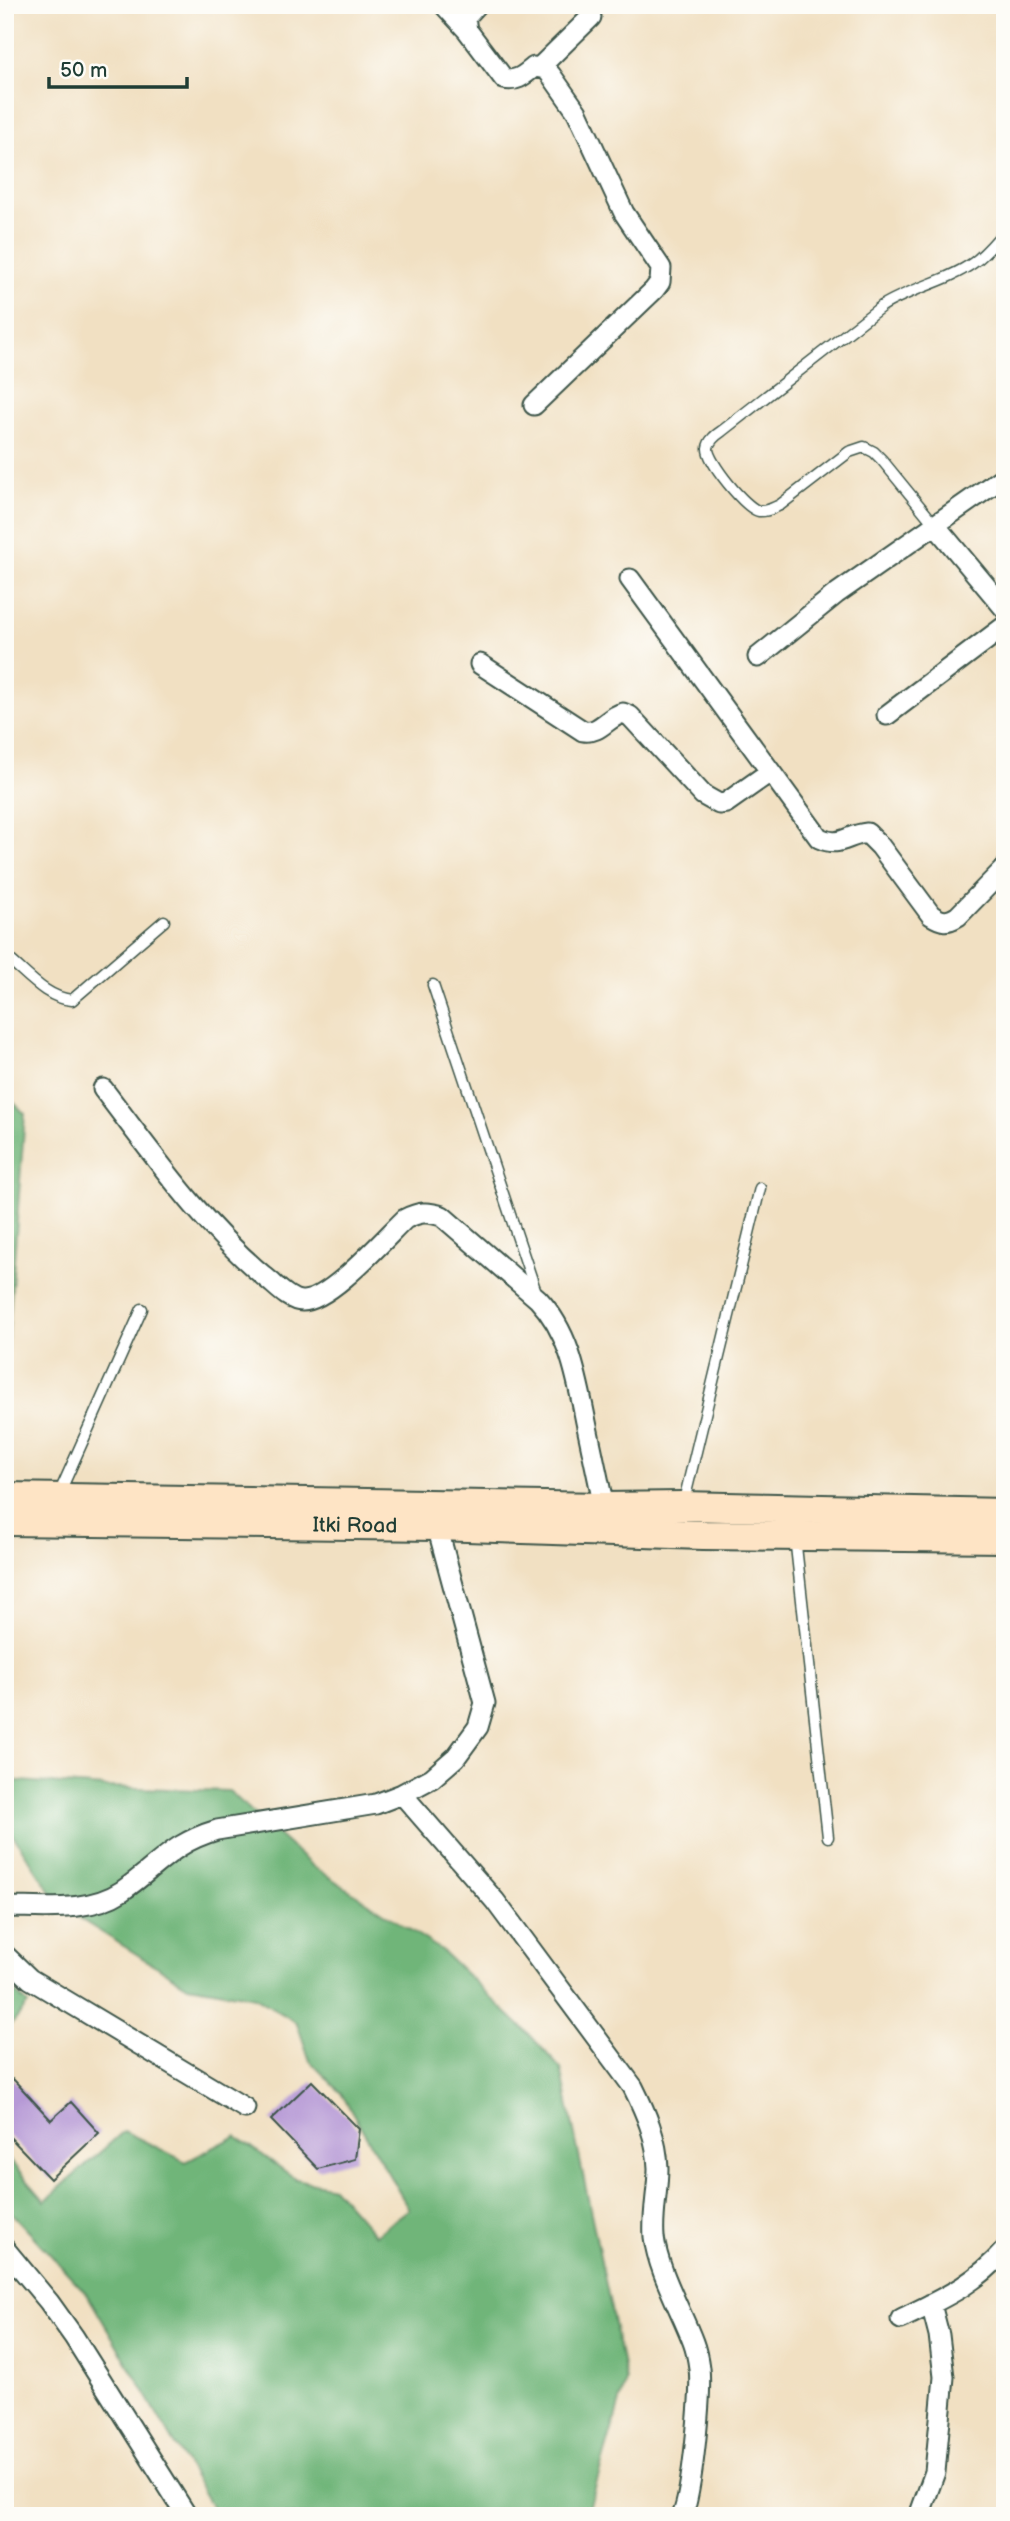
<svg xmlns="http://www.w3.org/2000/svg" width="1010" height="2521" viewBox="0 0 1010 2521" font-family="'Balsamiq Sans',sans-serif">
  <rect width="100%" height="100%" fill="#fdfcf7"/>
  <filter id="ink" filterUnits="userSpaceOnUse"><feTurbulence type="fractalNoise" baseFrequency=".0143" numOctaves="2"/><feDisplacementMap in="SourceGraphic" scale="14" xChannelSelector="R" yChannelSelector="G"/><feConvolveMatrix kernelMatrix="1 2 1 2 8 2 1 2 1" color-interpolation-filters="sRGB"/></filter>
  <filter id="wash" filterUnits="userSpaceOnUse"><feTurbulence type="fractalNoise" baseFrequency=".00686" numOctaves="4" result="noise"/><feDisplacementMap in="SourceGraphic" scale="28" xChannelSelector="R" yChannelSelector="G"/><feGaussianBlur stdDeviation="1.57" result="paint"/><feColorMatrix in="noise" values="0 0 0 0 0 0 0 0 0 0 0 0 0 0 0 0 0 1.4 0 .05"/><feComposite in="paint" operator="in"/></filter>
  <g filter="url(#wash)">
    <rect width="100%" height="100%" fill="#f1e0c2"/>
    <path fill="#6fb579" stroke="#477956" stroke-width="2" d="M5 1094 25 1114 5 1380Z
      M5 1780 106 1787 229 1791 311 1865 441 1950 529 2034 561 2069 626 2381 587 2516H217L87 2294 5 2206V2155L45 2201 124 2131 186 2162 236 2136 296 2179 333 2187 375 2235 409 2209 341 2093 310 2061 297 2023 255 1997 188 1986 85 1922 57 1901 5 1823Z
      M5 1983 28 2004 5 2033Z"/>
    <g id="blocks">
      <path fill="#b699d6" d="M13 2079 51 2120 71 2102 99 2133 50 2179 5 2132V2086Z
        M312 2081 359 2129 355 2159 318 2169 271 2120Z"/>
    </g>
  </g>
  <g filter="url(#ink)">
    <use href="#blocks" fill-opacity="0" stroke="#3e5549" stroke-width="2"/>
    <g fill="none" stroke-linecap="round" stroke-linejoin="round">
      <g stroke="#3e5549" stroke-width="13">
        <path id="lane" d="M935 525 882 460 874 452 864 447 849 452 780 505C773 508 767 512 759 511 746 509 707 461 708 448 709 440 716 435 722 431L882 306C911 288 946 282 973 263 986 254 995 242 1005 231
          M5 956C26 972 45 998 72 1000L164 921
          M433 985 536 1292
          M59 1494 142 1309
          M683 1505 760 1188
          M795 1537 828 1837"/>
      </g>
      <g stroke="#3e5549" stroke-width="23">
        <path id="street" d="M444 5 467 30
          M477 5 465 18 467 30 504 79C517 82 524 75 534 67L546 69 551 75 577 112 624 213 661 268 660 282 654 290 534 405
          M540 67 591 17
          M935 525 1005 609
          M630 579 819 838C841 848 846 835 867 833L880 846 931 915C942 922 947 923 958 916L1005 868
          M758 657 836 594 1005 476
          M480 664 583 731C600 734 607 717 623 713L630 716 703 795 719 804 726 803 770 772
          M887 715 1005 626
          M103 1089C155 1157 204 1228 271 1282 279 1289 291 1301 302 1301 329 1302 385 1238 405 1219 419 1212 427 1211 442 1216L538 1299C570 1333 577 1378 586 1422 592 1450 598 1479 604 1507
          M402 1794 495 1901 633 2087C646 2113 657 2139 658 2168 658 2192 652 2214 654 2237 658 2271 681 2310 693 2342 696 2350 698 2360 699 2368 702 2392 692 2495 682 2516
          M5 1907C43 1907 89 1913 122 1891 160 1865 170 1844 217 1830L376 1804 402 1794 432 1778 456 1757 478 1727 485 1703 437 1526
          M5 1955 30 1979 245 2108
          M5 2249 49 2302 74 2337 187 2516
          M901 2319C943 2298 973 2286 1005 2250
          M919 2516 935 2472 944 2377 939 2335 931 2304"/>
      </g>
      <g stroke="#3e5549" stroke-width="32">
        <g id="secondary">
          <path d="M5 1497 604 1507 682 1506 1005 1513"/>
          <path id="s1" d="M5 1521 437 1526 703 1535 1005 1538"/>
        </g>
      </g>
      <use href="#lane" stroke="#fff" stroke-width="10"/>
      <use href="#street" stroke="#fff" stroke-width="19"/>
      <use href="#secondary" stroke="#fee4c5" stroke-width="28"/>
    </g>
  </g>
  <g text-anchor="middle" stroke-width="6" stroke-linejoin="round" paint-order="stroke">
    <g font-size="21" fill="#1f3d34" stroke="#fdfcf7">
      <text dy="7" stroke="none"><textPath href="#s1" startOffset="350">Itki Road</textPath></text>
    </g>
  </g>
  <rect width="1010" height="2521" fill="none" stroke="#fdfcf7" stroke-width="28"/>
  <path d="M49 77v10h138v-10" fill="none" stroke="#1f3d34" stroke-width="3.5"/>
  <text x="60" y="77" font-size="21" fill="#1f3d34" stroke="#fdfcf7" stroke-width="5" paint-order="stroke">50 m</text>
</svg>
